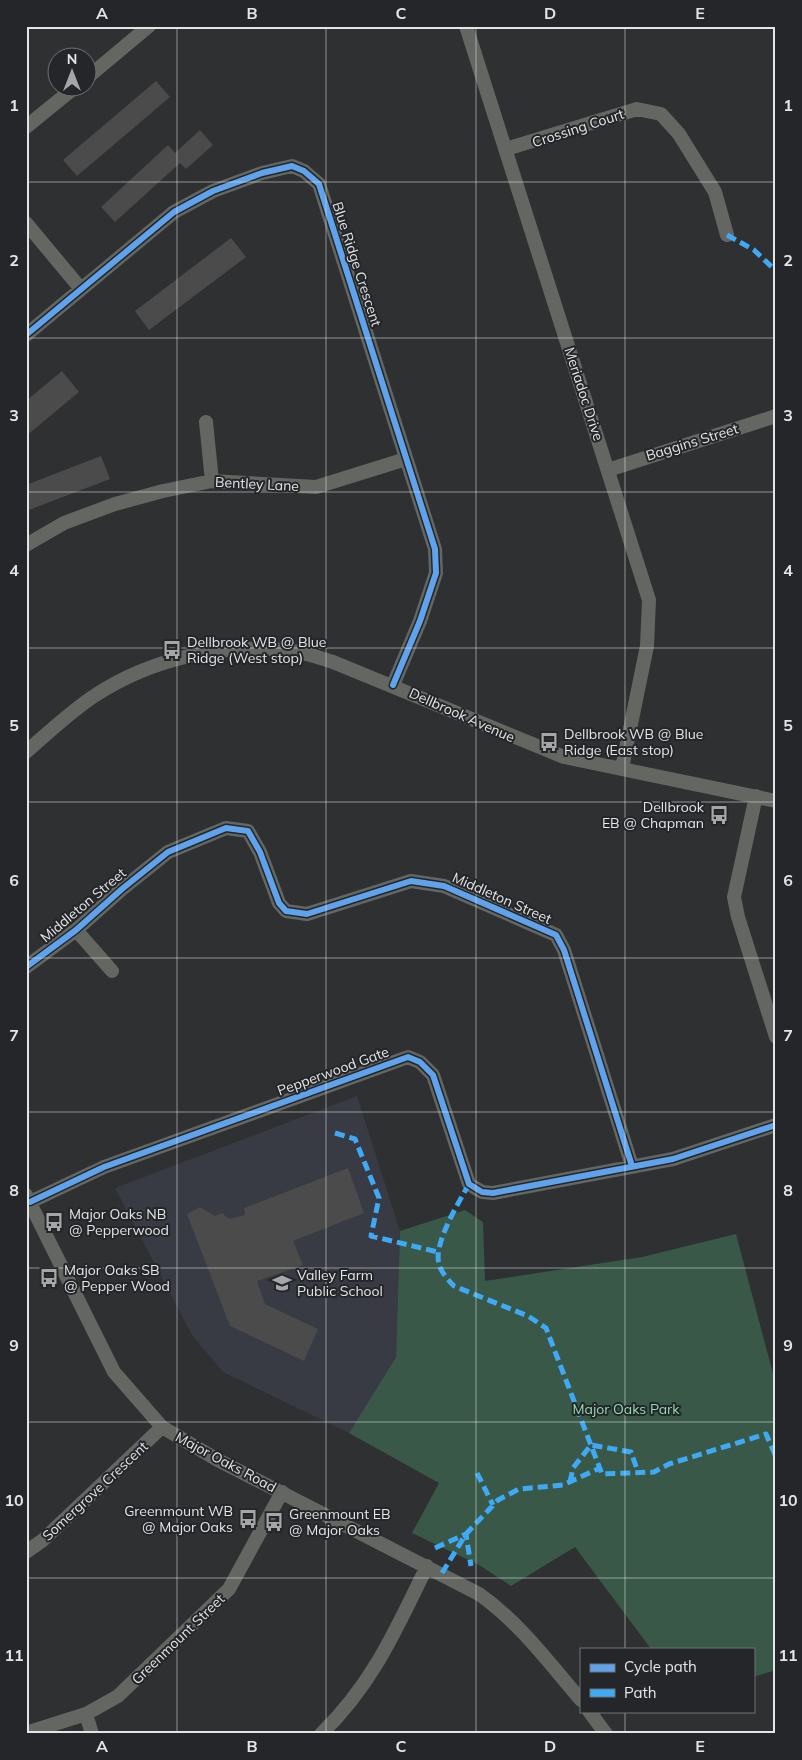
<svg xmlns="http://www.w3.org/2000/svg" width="802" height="1760" viewBox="0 0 802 1760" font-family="Mulish,sans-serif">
  <rect width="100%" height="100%" fill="#2f3032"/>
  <path fill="#383b43" d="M357 1096 400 1231 396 1357 349 1433 223 1372 192 1335 115 1188Z"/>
  <path fill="#395848" d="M465 1210 483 1222 485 1281 642 1257 736 1234 776 1385V1670L753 1677V1649H651L575 1547 511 1586 479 1565 412 1533 439 1483 349 1433 396 1357 400 1231Z"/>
  <path fill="#4c4b4c" d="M156 81 170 97 77 176 63 160Z
    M200 130 213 145 186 169 180 163 115 222 101 207 168 145 175 153Z
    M231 238 246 257 149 330 135 311Z
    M62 371 79 392 26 436V401Z
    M101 456 110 479 26 511V485Z
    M348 1168 364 1213 293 1241 303 1265 257 1281 265 1304 318 1329 304 1361 230 1326 187 1214 200 1207 215 1216 222 1213 229 1219 245 1215 244 1208Z"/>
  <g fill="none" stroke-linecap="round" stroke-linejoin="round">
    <path stroke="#646661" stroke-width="14" d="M466 26 649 600 647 646 622 768
      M88 77 149 26
      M26 127 74 88
      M506 149 637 109 661 114 679 134 715 192 727 235
      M26 223 81 289
      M26 335 174 212 213 191 262 173 292 166 304 171 319 184 435 549 436 573 420 621 393 685
      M206 422 212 481
      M608 470 776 416
      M26 545 64 523 115 504 163 491 212 481 316 487 406 459
      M26 752C48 733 70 712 94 696 152 658 224 642 293 651 307 653 320 658 333 662L564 757 776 801
      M756 796 734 897 738 917 776 1037
      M76 930 112 971
      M26 967 76 930 122 889 168 852 226 828 248 831 260 852 279 903 286 911 307 914 411 881 444 886 556 935 564 950 632 1166
      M26 1195 114 1372 162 1427 216 1459 479 1594C519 1622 549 1663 581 1700
      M30 1202 104 1167 408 1057 420 1062 433 1075 469 1184 482 1192 493 1193 673 1159 776 1125
      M26 1552 43 1540 162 1427
      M589 1711 606 1734
      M86 1714 92 1734
      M26 1733 86 1714 118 1696 229 1589 282 1492
      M321 1734C372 1685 397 1628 427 1566"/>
    <path stroke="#3fa9f5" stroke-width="5" stroke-dasharray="10 5" stroke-linecap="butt" d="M727 235 754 250 776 271
      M335 1133 355 1139 379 1198 371 1236 438 1252
      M469 1184C459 1202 433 1244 439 1264 441 1272 448 1280 454 1286L528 1316 546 1328 602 1474 654 1472 669 1464 766 1434 776 1457
      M477 1473 493 1505
      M570 1482 573 1468 591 1445 631 1452 638 1472
      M435 1548 466 1534 471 1566
      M442 1573 466 1534 498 1500 519 1489 563 1485 600 1468"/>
    <g stroke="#242629" stroke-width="9">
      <path id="cycleway" d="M26 335 174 212 213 191 262 173 292 166 304 171 319 184 435 549 436 573 420 621 393 685
        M26 967 76 930 122 889 168 852 226 828 248 831 260 852 279 903 286 911 307 914 411 881 444 886 556 935 564 950 632 1166
        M30 1202 104 1167 408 1057 420 1062 433 1075 469 1184 482 1192 493 1193 673 1159 776 1125"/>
    </g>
    <use href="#cycleway" stroke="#60a3ed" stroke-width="6"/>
  </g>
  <path fill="none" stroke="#e3e5e7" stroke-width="1" stroke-opacity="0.55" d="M177 26V1734M326 26V1734M476 26V1734M625 26V1649M26 182H776M26 338H776M26 492H776M26 648H776M26 802H776M26 958H776M26 1112H776M26 1268H776M26 1422H776M26 1578H776M625 1711V1734"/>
  <defs>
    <g id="bus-bare" transform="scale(1.5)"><path d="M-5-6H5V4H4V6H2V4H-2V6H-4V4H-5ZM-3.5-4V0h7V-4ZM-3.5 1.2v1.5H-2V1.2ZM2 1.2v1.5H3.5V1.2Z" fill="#a4a6a8" stroke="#242629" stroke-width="2.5" paint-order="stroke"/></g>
    <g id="school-bare" transform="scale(1.5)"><path d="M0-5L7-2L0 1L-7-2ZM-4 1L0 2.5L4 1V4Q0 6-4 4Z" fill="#a4a6a8" stroke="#242629" stroke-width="2.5" paint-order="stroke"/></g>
  </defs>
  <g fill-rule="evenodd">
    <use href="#bus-bare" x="172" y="650"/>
    <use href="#bus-bare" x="549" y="742"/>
    <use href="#bus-bare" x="719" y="815"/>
    <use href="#bus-bare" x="54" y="1222"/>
    <use href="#bus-bare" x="49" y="1278"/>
    <use href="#school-bare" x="282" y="1283"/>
    <use href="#bus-bare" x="248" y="1519"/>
    <use href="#bus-bare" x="274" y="1522"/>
  </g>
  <g text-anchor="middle" stroke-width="4" stroke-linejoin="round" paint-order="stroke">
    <g font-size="14" fill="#e3e5e7" stroke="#242629">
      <text transform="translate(578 128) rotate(-18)" y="5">Crossing Court</text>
      <text transform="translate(357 264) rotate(72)" y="5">Blue Ridge Crescent</text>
      <text transform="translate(584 394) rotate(72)" y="5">Meriadoc Drive</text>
      <text transform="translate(692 442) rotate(-17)" y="5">Baggins Street</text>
      <text transform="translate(257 484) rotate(3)" y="5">Bentley Lane</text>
      <text transform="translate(462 715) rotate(24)" y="5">Dellbrook Avenue</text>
      <text transform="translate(502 898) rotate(24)" y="5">Middleton Street</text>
      <text transform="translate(83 905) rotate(-40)" y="5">Middleton Street</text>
      <text transform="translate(333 1071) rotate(-20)" y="5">Pepperwood Gate</text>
      <text transform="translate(226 1462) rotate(28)" y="5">Major Oaks Road</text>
      <text transform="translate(95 1491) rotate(-43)" y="5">Somergrove Crescent</text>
      <text transform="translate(178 1639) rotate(-44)" y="5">Greenmount Street</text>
    </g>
    <g font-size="14" fill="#e3e5e7" stroke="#242629" text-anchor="start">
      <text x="187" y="647">Dellbrook WB @ Blue<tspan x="187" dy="16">Ridge (West stop)</tspan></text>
      <text x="564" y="739">Dellbrook WB @ Blue<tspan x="564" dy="16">Ridge (East stop)</tspan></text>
      <text x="704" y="812" text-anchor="end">Dellbrook<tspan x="704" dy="16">EB @ Chapman</tspan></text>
      <text x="69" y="1219">Major Oaks NB<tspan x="69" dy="16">@ Pepperwood</tspan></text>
      <text x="64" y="1275">Major Oaks SB<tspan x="64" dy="16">@ Pepper Wood</tspan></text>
      <text x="297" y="1280">Valley Farm<tspan x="297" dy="16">Public School</tspan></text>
      <text x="233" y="1516" text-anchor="end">Greenmount WB<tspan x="233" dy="16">@ Major Oaks</tspan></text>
      <text x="289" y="1519">Greenmount EB<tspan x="289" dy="16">@ Major Oaks</tspan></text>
    </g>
    <g font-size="14" fill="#92dab3" stroke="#242629">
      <text x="626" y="1414">Major Oaks Park</text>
    </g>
  </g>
  <rect width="802" height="1760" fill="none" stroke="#242629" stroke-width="55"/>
  <rect x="580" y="1648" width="175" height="65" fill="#242629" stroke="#707275"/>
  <rect x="590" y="1664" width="25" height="8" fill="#60a3ed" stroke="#707275"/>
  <text x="624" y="1672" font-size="15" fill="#e3e5e7">Cycle path</text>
  <rect x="590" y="1689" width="25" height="8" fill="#3fa9f5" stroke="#707275"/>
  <text x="624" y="1698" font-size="15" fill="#e3e5e7">Path</text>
  <g transform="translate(72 72)"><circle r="24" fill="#242629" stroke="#707275"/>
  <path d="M0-4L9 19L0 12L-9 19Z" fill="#a4a6a8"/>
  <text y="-8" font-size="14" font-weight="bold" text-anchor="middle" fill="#e3e5e7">N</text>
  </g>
  <rect x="28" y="28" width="746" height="1704" fill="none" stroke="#e3e5e7" stroke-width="2"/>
  <g font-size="16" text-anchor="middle" font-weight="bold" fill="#e3e5e7">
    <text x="102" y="19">A</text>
    <text x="252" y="19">B</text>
    <text x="401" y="19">C</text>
    <text x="550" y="19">D</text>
    <text x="700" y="19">E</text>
    <text x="14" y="111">1</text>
    <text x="788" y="111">1</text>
    <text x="14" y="266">2</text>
    <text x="788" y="266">2</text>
    <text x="14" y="421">3</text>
    <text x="788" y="421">3</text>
    <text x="14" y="576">4</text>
    <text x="788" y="576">4</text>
    <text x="14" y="731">5</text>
    <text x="788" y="731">5</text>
    <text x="14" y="886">6</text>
    <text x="788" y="886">6</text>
    <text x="14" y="1041">7</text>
    <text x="788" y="1041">7</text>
    <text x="14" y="1196">8</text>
    <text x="788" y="1196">8</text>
    <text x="14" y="1351">9</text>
    <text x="788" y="1351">9</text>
    <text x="14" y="1506">10</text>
    <text x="788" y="1506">10</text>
    <text x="14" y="1661">11</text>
    <text x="788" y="1661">11</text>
    <text x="102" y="1752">A</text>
    <text x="252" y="1752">B</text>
    <text x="401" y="1752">C</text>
    <text x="550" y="1752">D</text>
    <text x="700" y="1752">E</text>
  </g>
</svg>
